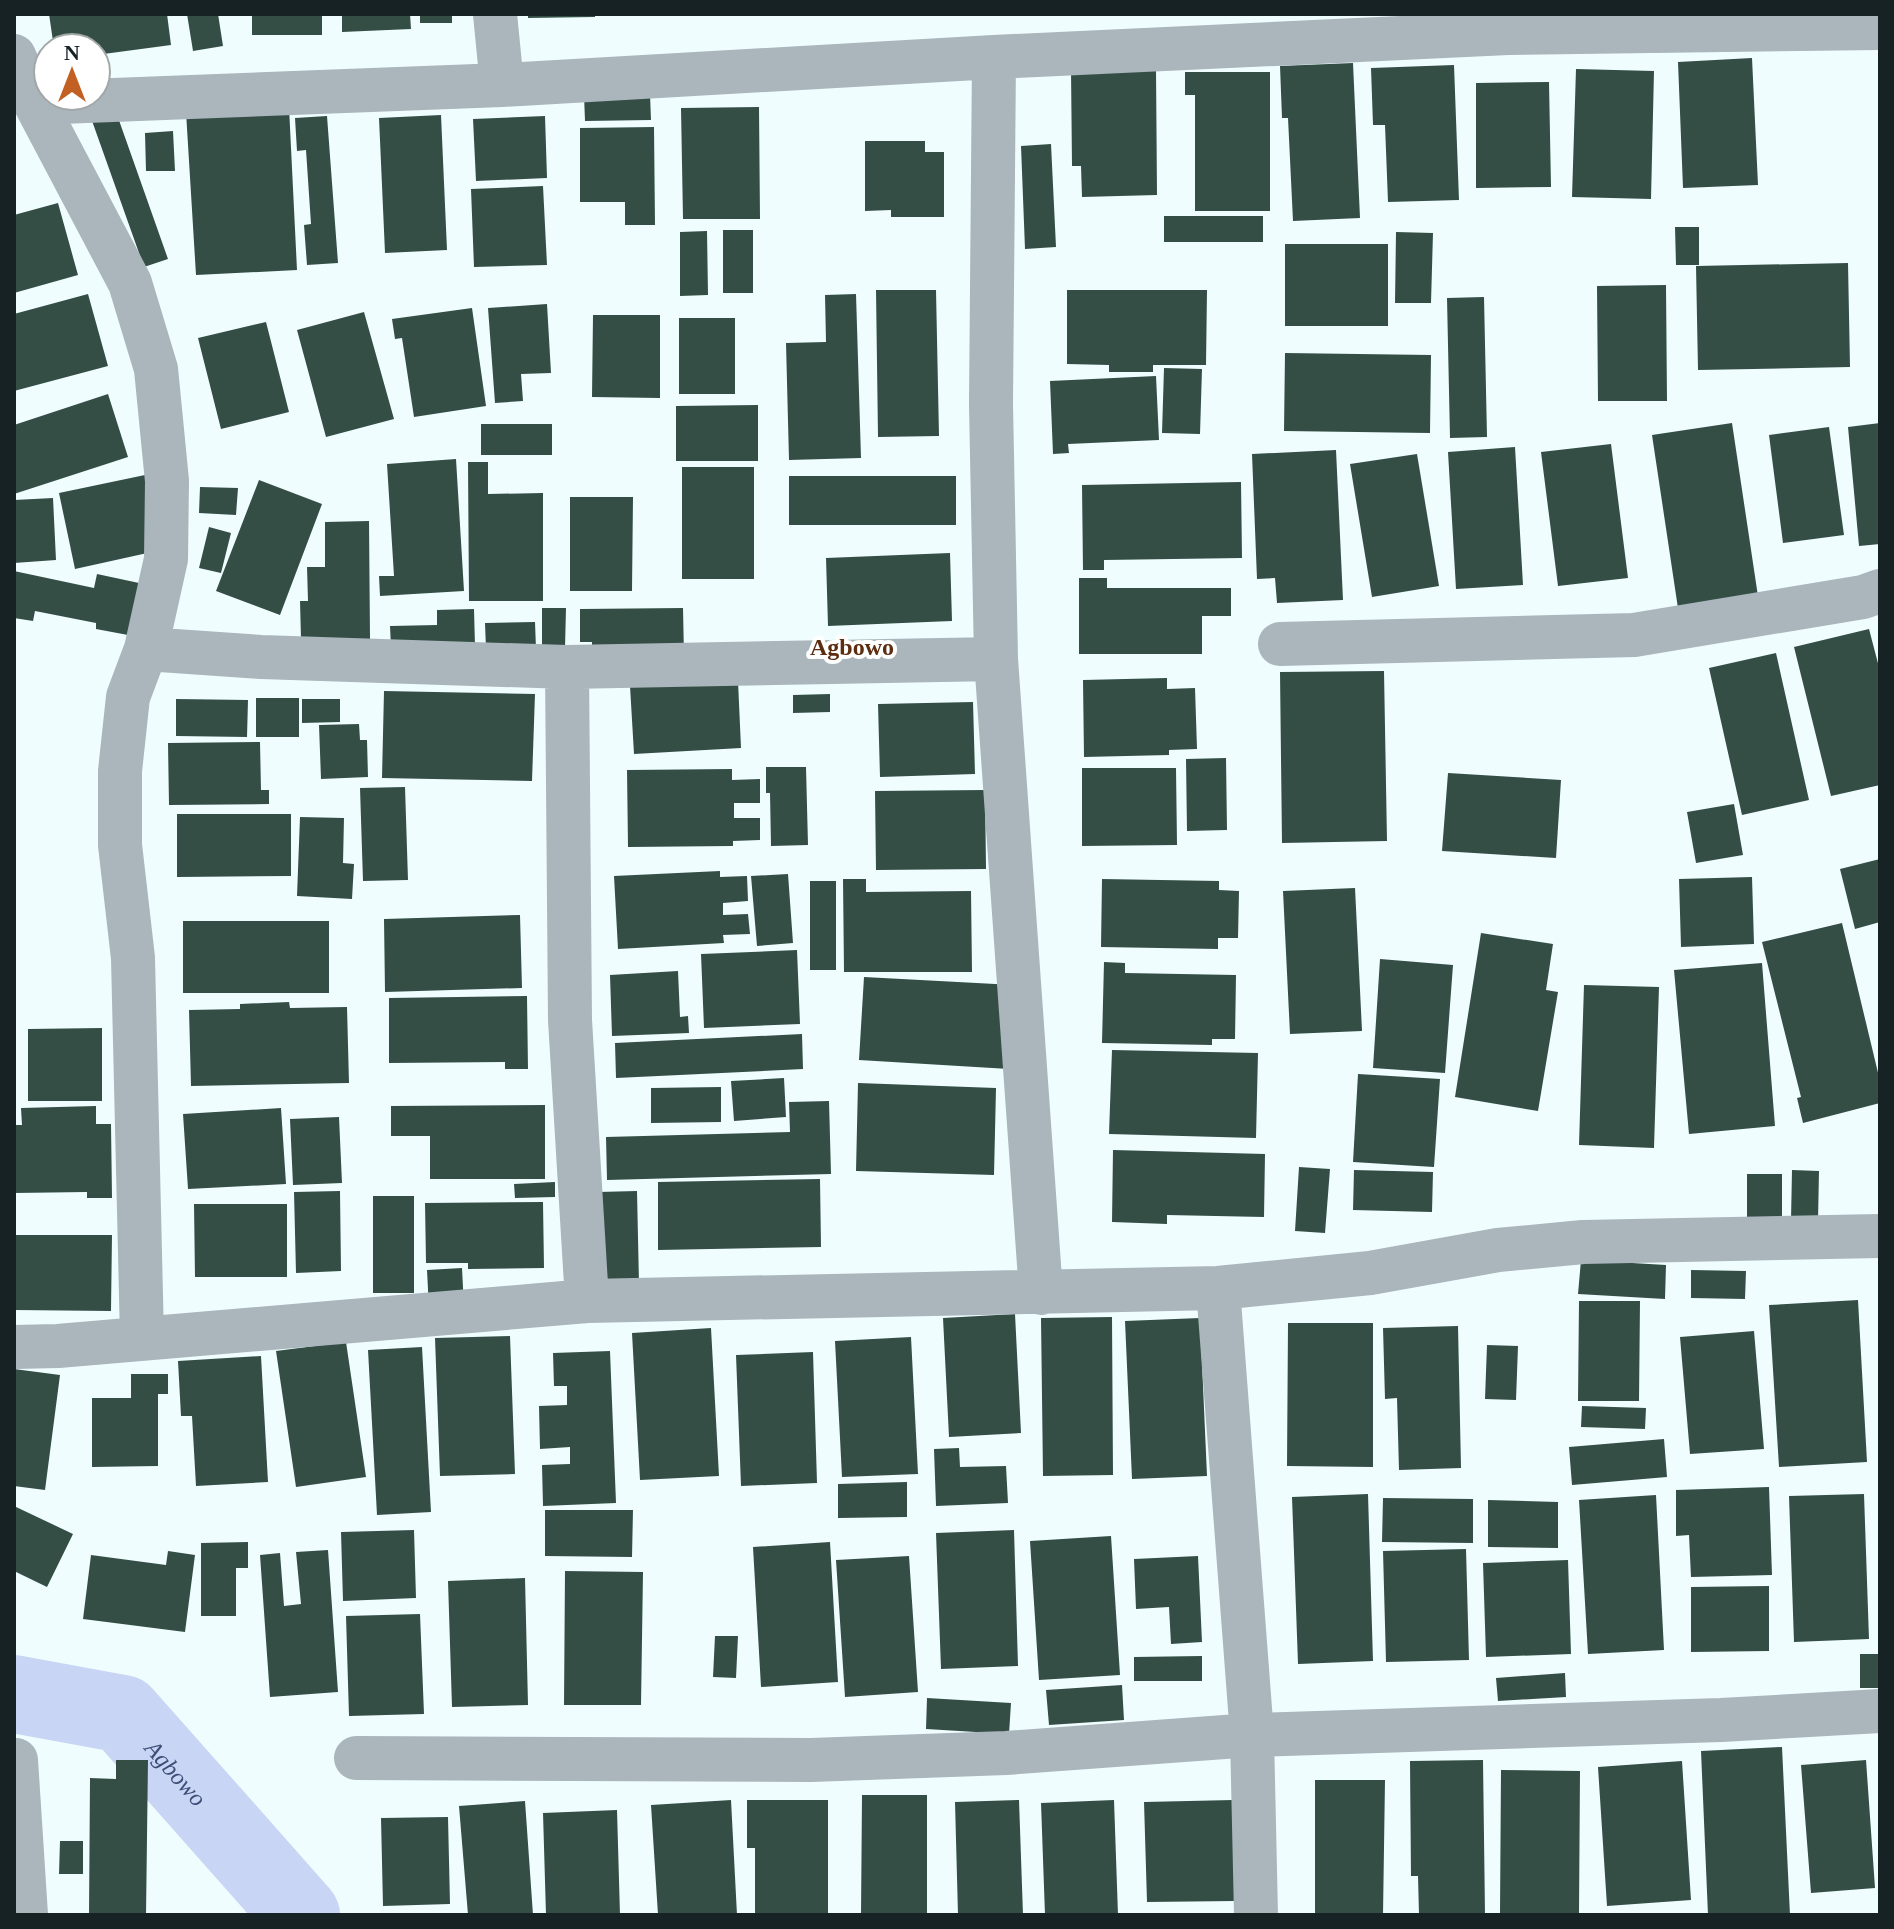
<svg xmlns="http://www.w3.org/2000/svg" width="1894" height="1929" viewBox="0 0 1894 1929" font-family="Georgia,serif">
  <rect width="100%" height="100%" fill="#f0fdff"/>
  <g fill="none" stroke-linecap="round" stroke-linejoin="round">
    <path stroke="#c8d5f4" stroke-width="78" id="s1" d="M14 1694 123 1714 301 1915"/>
  </g>
  <path fill="#344e46" d="M49 14H167L171 45 96 55V48H54Z
    M187 14H218L223 46 193 51Z
    M252 14H322V35H252Z
    M342 14H410L411 29 342 32Z
    M420 14H452V23H420Z
    M528 14H595V17L528 18Z
    M1752 58 1758 185 1683 188 1678 62Z
    M1353 63 1360 218 1293 221 1288 118H1282L1280 66Z
    M1454 65 1459 200 1388 202 1385 125H1373L1371 68Z
    M1156 69 1157 195 1082 197 1081 166H1072L1071 70Z
    M1576 69 1654 71 1651 199 1572 197Z
    M1185 72H1270V211H1195V95H1185Z
    M1549 82 1551 187 1476 188V83Z
    M650 94 651 120 585 121 584 95Z
    M289 107 297 270 196 275 186 112Z
    M759 107 760 219H683L681 108Z
    M115 109 168 259 144 267 91 118Z
    M441 115 447 250 385 253 379 118Z
    M327 116 338 263 307 265 304 225 311 224 306 150 297 151 295 118Z
    M545 116 547 178 476 181 473 119Z
    M654 127 655 225H625V202H580V128Z
    M173 131 175 171H146L145 133Z
    M865 141H925V152H944V217H891V210L865 211Z
    M1051 144 1056 247 1025 249 1021 146Z
    M543 186 547 265 474 267 471 189Z
    M58 203 78 275 14 293V215Z
    M1164 216H1263V242H1164Z
    M1675 227H1699V265H1676Z
    M723 230H753V293H723Z
    M707 231 708 295 680 296V232Z
    M1396 232 1433 233 1431 303H1395Z
    M1285 244H1388V326H1285Z
    M1848 263 1850 367 1698 370 1696 266Z
    M1666 285 1667 401H1598L1597 286Z
    M876 290H936L939 436 878 437Z
    M1067 290H1207L1206 365H1153V372H1109V365L1067 364Z
    M88 294 108 366 14 391V314Z
    M856 294 861 458 789 460 786 343 826 342 825 295Z
    M1484 297 1487 437 1450 438 1447 298Z
    M547 304 551 373 521 374 523 401 495 403 488 308Z
    M472 308 486 406 414 417 402 338 395 339 392 319Z
    M364 312 394 419 326 437 297 330Z
    M593 315H660V398L592 397Z
    M679 318H735V394H679Z
    M266 322 289 412 221 429 198 338Z
    M1285 353 1431 355 1430 433 1284 431Z
    M1164 368 1202 369 1200 434 1162 433Z
    M1156 376 1159 440 1068 444 1069 453 1053 454 1050 381Z
    M108 394 128 457 14 494V425Z
    M758 405V461H676V406Z
    M1732 423 1759 603 1679 615 1652 435Z
    M1880 423V544L1859 546 1848 427Z
    M481 424H552V455H481Z
    M1829 427 1844 535 1783 543 1769 435Z
    M1611 444 1628 578 1558 586 1541 452Z
    M1515 447 1523 585 1456 589 1448 452Z
    M1336 450 1343 600 1277 603 1275 578 1257 579 1252 454Z
    M1417 454 1439 586 1372 597 1350 464Z
    M456 459 464 591 380 596 379 576H394L387 464Z
    M468 462H488V494L543 493V601H469Z
    M682 467H754V579H682Z
    M145 475 161 550 75 569 59 493Z
    M789 476H956V525H789Z
    M259 480 322 504 280 615 216 591Z
    M1241 482 1242 558 1104 560V570H1083L1082 485Z
    M200 487 238 488 236 515 199 513Z
    M570 497H633L632 591H570Z
    M53 498 56 560 14 563V500Z
    M369 521 370 639H301L300 601H308L307 567H325V522Z
    M209 527 231 533 221 573 199 568Z
    M950 553 952 621 828 626 826 558Z
    M14 571 94 588 97 574 139 583 128 635 96 629V623L35 611 33 621 14 618Z
    M1079 578H1107V588H1231V616H1202V654H1079Z
    M542 608H566L565 648H542Z
    M683 608 684 656 592 658V642H580V609Z
    M474 609 475 646 391 647 390 626 437 625V610Z
    M535 622 536 649H486L485 623Z
    M1869 629 1880 671V785L1831 796 1794 647Z
    M1776 653 1809 800 1742 815 1709 668Z
    M1384 671 1387 841 1282 843 1280 672Z
    M1167 678V689L1195 688 1197 749 1169 750V755L1084 757 1083 680Z
    M738 681 741 748 634 754 630 686Z
    M384 691 535 694 532 781 382 778Z
    M830 694V712L793 713V695Z
    M256 698H299V737H256Z
    M176 699 248 700 247 737 176 736Z
    M302 699H340V722L302 723Z
    M973 702 975 774 880 777 878 704Z
    M359 724 360 740H367L368 777 321 779 319 725Z
    M260 742 261 790H269V804L169 805 168 743Z
    M1226 758 1227 830 1187 831 1186 759Z
    M766 767H806L808 845 771 846 770 793H766Z
    M1082 768H1176L1177 845 1082 846Z
    M732 769V780L760 779V803H734V818H760V840L733 841V846L628 847 627 770Z
    M1448 773 1561 780 1556 858 1442 851Z
    M405 787 408 880 363 881 360 788Z
    M985 790 986 869 876 870 875 791Z
    M1734 804 1743 855 1696 863 1687 812Z
    M177 814H291V876L177 877Z
    M300 817 344 818 343 863 354 864 352 899 297 896Z
    M1880 859V922L1855 929 1840 869Z
    M720 871V877L747 876 748 901 723 903V915L748 914 750 934 723 935 724 943 618 949 614 876Z
    M788 874 793 943 757 946 751 876Z
    M1752 877 1754 944 1681 947 1679 879Z
    M843 879H866V892L971 891 972 972H844Z
    M1102 879 1219 881V890L1239 891 1238 938H1218V949L1101 947Z
    M810 881H836V970H810Z
    M1355 888 1362 1031 1290 1034 1283 891Z
    M520 915 522 988 385 992 384 919Z
    M183 921H329V993H183Z
    M1842 923 1880 1081V1103L1803 1123 1797 1098 1801 1097 1762 942Z
    M1481 933 1553 944 1546 990 1558 992 1538 1111 1455 1097Z
    M797 950 800 1024 704 1028 701 954Z
    M1380 959 1453 965 1445 1073 1373 1068Z
    M1104 962 1125 963V973L1236 975 1235 1039H1212V1045L1102 1043Z
    M1762 963 1775 1126 1689 1134 1674 970Z
    M678 971 680 1017 688 1016 689 1033 612 1036 610 975Z
    M864 977 1014 985 1009 1069 859 1060Z
    M1584 985 1659 987 1654 1148 1579 1145Z
    M527 996 528 1069H505V1062L389 1063V998Z
    M289 1002 290 1008 347 1007 349 1083 191 1086 189 1010 240 1009V1004Z
    M102 1028V1101H28V1029Z
    M802 1034 803 1069 616 1078 615 1043Z
    M1112 1050 1258 1053 1256 1138 1109 1134Z
    M1358 1074 1440 1079 1434 1167 1353 1162Z
    M784 1078 786 1117 734 1121 731 1081Z
    M858 1083 996 1088 994 1175 856 1171Z
    M721 1087V1122L651 1123V1088Z
    M829 1101 831 1174 607 1180 606 1137 790 1132 789 1102Z
    M545 1105V1179H430V1136H391V1106Z
    M96 1106V1124H111L112 1198H87V1192L14 1193V1125H22L21 1108Z
    M281 1108 286 1184 188 1189 183 1114Z
    M339 1117 342 1183 293 1185 290 1119Z
    M1113 1150 1265 1154 1264 1217 1167 1215V1224L1112 1222Z
    M1299 1167 1330 1169 1325 1233 1295 1231Z
    M1354 1170 1433 1172 1432 1212 1353 1210Z
    M1792 1170 1819 1171 1818 1221 1791 1220Z
    M1747 1174H1782V1220H1747Z
    M820 1179 821 1247 658 1250V1182Z
    M555 1182V1197L515 1198 514 1184Z
    M340 1191 341 1271 296 1273 294 1192Z
    M637 1191 639 1284 600 1285 598 1192Z
    M373 1196H414V1293H373Z
    M543 1202 544 1268 468 1269V1263H426L425 1203Z
    M194 1204H287V1277H195Z
    M14 1235H112L111 1311 14 1310Z
    M1581 1260 1666 1265 1665 1299 1578 1294Z
    M462 1268 464 1307 429 1309 427 1270Z
    M1691 1270 1746 1271 1745 1299 1691 1298Z
    M1858 1300 1867 1462 1779 1467 1769 1305Z
    M1579 1301H1640L1639 1401H1578Z
    M1015 1314 1021 1433 949 1437 943 1318Z
    M1112 1317 1113 1475 1043 1476 1041 1318Z
    M1200 1318 1207 1476 1132 1479 1125 1321Z
    M1288 1323H1373V1467L1287 1466Z
    M1458 1326 1461 1468 1399 1470 1397 1398 1385 1399 1383 1328Z
    M711 1328 719 1476 640 1480 632 1333Z
    M1754 1331 1764 1449 1690 1454 1680 1337Z
    M510 1336 515 1474 440 1476 435 1338Z
    M911 1337 918 1474 842 1477 835 1341Z
    M346 1342 366 1477 296 1487 276 1351Z
    M1487 1345 1518 1346 1516 1400 1485 1399Z
    M422 1347 431 1512 377 1515 368 1350Z
    M610 1351 616 1503 543 1506 542 1465 570 1464V1447L540 1449 539 1406 567 1405V1386H554L553 1353Z
    M813 1352 817 1483 741 1486 736 1355Z
    M261 1356 268 1482 196 1486 192 1416H181L178 1361Z
    M14 1369 60 1375 45 1490 14 1486Z
    M131 1374H168V1394H158V1466L92 1467V1398H131Z
    M1582 1406 1646 1408 1645 1429 1581 1427Z
    M1664 1439 1667 1477 1572 1485 1569 1447Z
    M959 1448 960 1467 1006 1466 1008 1503 936 1506 934 1449Z
    M907 1482V1517L838 1518V1484Z
    M1769 1487 1772 1575 1691 1577 1689 1535 1676 1536V1490Z
    M1368 1494 1373 1661 1298 1664 1292 1497Z
    M1864 1494 1869 1639 1794 1642 1789 1496Z
    M1656 1495 1664 1650 1588 1654 1579 1500Z
    M1383 1498 1473 1499V1543L1382 1542Z
    M1488 1500 1558 1502V1548L1488 1547Z
    M14 1506 73 1534 47 1587 14 1571Z
    M545 1510H633L632 1557 545 1556Z
    M414 1530 416 1598 343 1601 341 1532Z
    M1014 1530 1018 1666 941 1669 936 1533Z
    M1111 1536 1120 1675 1039 1680 1030 1541Z
    M248 1542V1568H236V1616H201V1543Z
    M830 1542 838 1682 761 1687 753 1547Z
    M1466 1549 1469 1660 1386 1662 1383 1551Z
    M328 1550 338 1692 270 1697 260 1555 280 1553 284 1606 301 1604 296 1552Z
    M168 1551 195 1555 185 1632 83 1619 91 1555 166 1565Z
    M909 1556 918 1692 845 1697 836 1560Z
    M1198 1556 1202 1642 1171 1644 1169 1607 1136 1609 1134 1559Z
    M1568 1560 1571 1654 1486 1657 1483 1563Z
    M565 1571 643 1572 641 1705H564Z
    M525 1578 528 1705 452 1707 448 1581Z
    M1769 1586V1651L1691 1652V1587Z
    M420 1614 424 1714 349 1716 346 1616Z
    M715 1636H738L736 1678 713 1677Z
    M1860 1654H1880V1688H1860Z
    M1202 1656V1681H1134V1657Z
    M1565 1673 1566 1697 1498 1701 1496 1678Z
    M1122 1685 1124 1720 1049 1725 1046 1690Z
    M927 1698 1011 1703 1009 1734 926 1729Z
    M1782 1747 1790 1915H1708L1701 1751Z
    M116 1760H148L146 1915H89L90 1778 116 1779Z
    M1483 1760 1485 1914 1419 1915 1418 1876H1411L1410 1761Z
    M1866 1760 1875 1888 1811 1893 1801 1765Z
    M1682 1761 1691 1900 1607 1906 1598 1767Z
    M1501 1770 1580 1771 1579 1914H1500Z
    M1315 1780H1385L1383 1915H1315Z
    M862 1795H927V1915H861Z
    M731 1800 737 1915H658L651 1805Z
    M747 1800H828V1915H755V1848H747Z
    M1019 1800 1023 1915H958L955 1802Z
    M1114 1800 1118 1915H1045L1041 1803Z
    M1233 1800 1235 1901 1147 1902 1144 1802Z
    M525 1801 533 1915H468L459 1806Z
    M617 1810 620 1915H546L543 1813Z
    M448 1817 450 1904 383 1906 381 1818Z
    M60 1841H83V1874H59Z"/>
  <g fill="none" stroke-linecap="round" stroke-linejoin="round">
    <path stroke="#aab5bc" stroke-width="44" d="M495 14 502 85
      M14 56 35 103 130 283 156 369 167 481 166 559 146 649 128 697 120 771V845L133 958 142 1338
      M994 57 991 404 996 659 1041 1293
      M35 103 502 85 994 57 1508 33 1880 28
      M1280 644 1634 635 1863 597 1880 591
      M146 649 261 657 567 667 996 659
      M567 667 570 1020 587 1301
      M1218 1288 1252 1735 1256 1915
      M14 1347 58 1346 587 1301 1218 1288 1370 1273 1498 1250 1583 1242 1880 1236
      M356 1758 811 1760 1006 1753 1252 1735 1721 1720 1880 1711
      M16 1760 26 1915"/>
  </g>
  <g text-anchor="middle" stroke-width="8" stroke-linejoin="round" paint-order="stroke">
    <g font-size="24" font-weight="bold" fill="#5d2d11" stroke="#fff">
      <text x="852" y="655">Agbowo</text>
    </g>
    <g font-size="24" font-style="italic" fill="#3d4d78" stroke="#fff">
      <text dy="8" stroke="none"><textPath href="#s1" startOffset="190">Agbowo</textPath></text>
    </g>
  </g>
  <rect width="1894" height="1929" fill="none" stroke="#162224" stroke-width="32"/>
  <g transform="translate(72 72)"><circle r="38" fill="#ffffff" stroke="#a2a7a7" stroke-width="2"/>
  <path d="M0-6L14 30L0 20L-14 30Z" fill="#c26023"/>
  <text y="-12" font-size="22" font-weight="bold" text-anchor="middle" fill="#162224">N</text>
  </g>
</svg>
